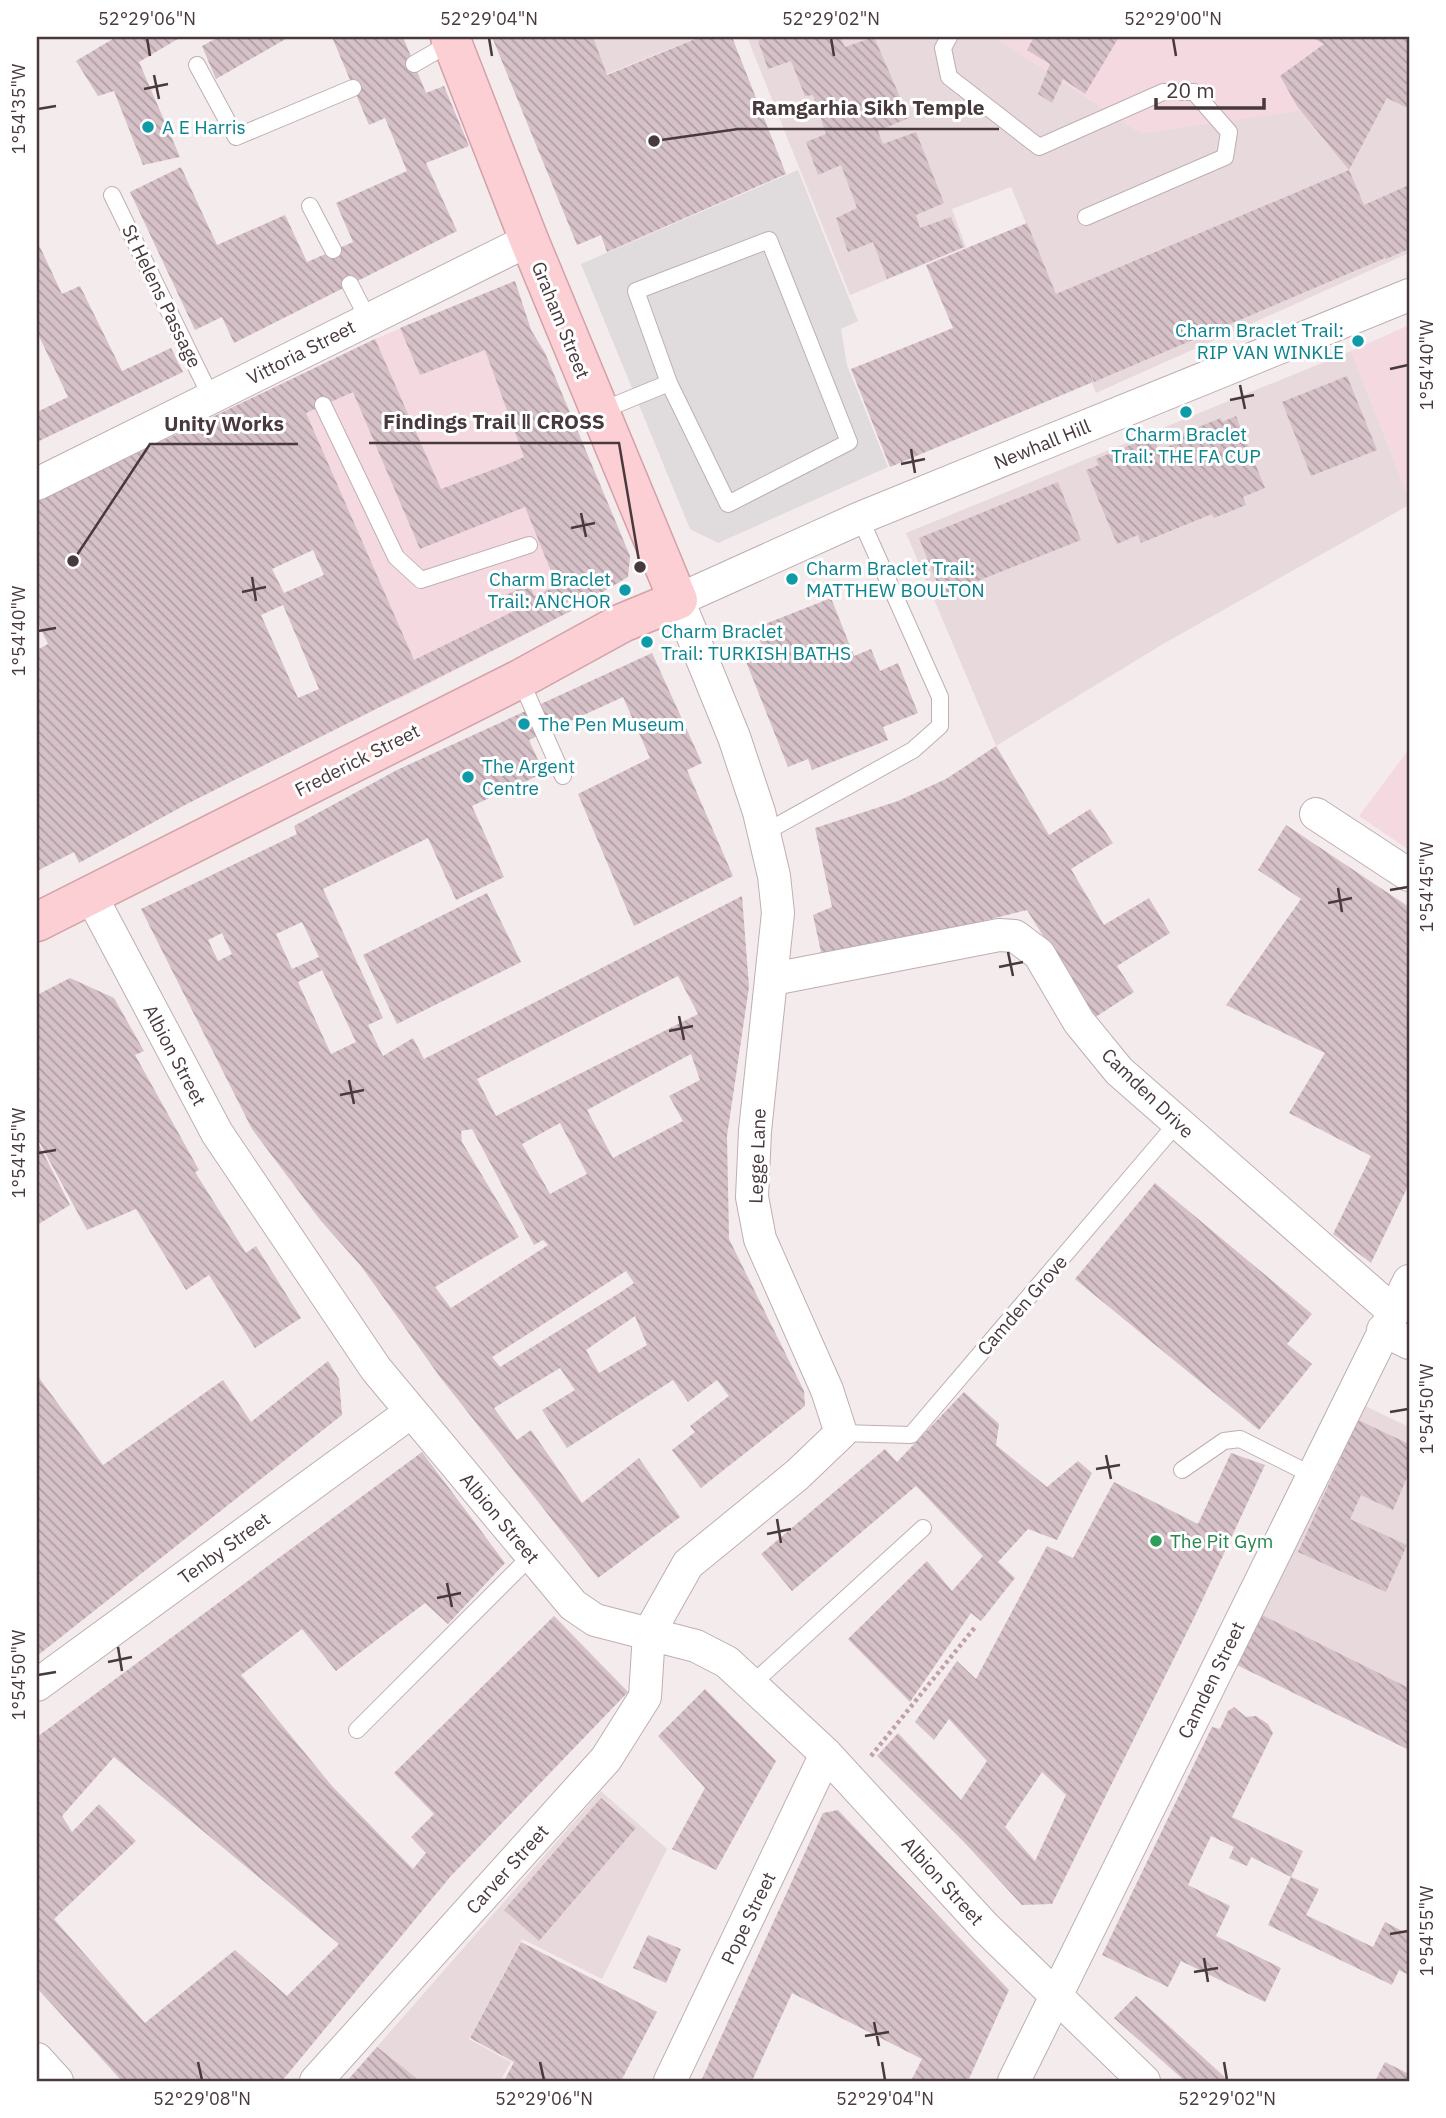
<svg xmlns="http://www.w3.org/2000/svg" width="1446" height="2118" viewBox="0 0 1446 2118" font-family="'IBM Plex Sans',sans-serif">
  <defs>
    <pattern id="building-back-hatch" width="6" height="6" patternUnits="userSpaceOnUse" patternTransform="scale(1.75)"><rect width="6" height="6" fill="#d5c1c7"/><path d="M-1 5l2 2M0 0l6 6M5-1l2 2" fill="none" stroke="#af9ea3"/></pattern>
  </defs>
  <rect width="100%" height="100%" fill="#f4ebed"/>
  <path fill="#e8dadc" d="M492 37H699L522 108Z
    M747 37H995L1141 133 1387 98 1409 109V253L1096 393 1011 187 952 209 966 247 850 295Z
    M1351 351 1409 498V505L1163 644 996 746 906 533Z
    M1363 1405 1409 1427V1750L1237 1665Z
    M601 1791 667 1849 602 1979 522 1939 469 2039 511 2062 500 2081H347Z"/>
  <path fill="#f4d9e1" d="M995 37H1409V51L1349 170 1302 111 1141 133Z
    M515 281 531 330 545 353 630 556 628 577 567 613 397 700 262 394 375 339Z
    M1409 325V498L1351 351Z
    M1409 749V850L1359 816Z"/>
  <path fill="#e0dbdc" d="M798 170 858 321 841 329 847 365 888 467 718 543 690 529 581 264Z"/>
  <path fill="url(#building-back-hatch)" fill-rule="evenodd" d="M116 37H181L139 62 180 157 143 165 114 91 98 96 76 61Z
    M219 37H289L216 79 202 46Z
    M332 37H403L426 93 444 86 469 146 426 163 457 231 234 343 222 317 195 330 130 192 181 167 217 245 285 215 307 262 353 242 336 203 407 171 385 118 369 125Z
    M492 37H593L607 75 700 37H732L786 174 607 252 601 235 577 245Z
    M767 37H840L845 47 874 37 909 118 878 131 883 144 916 132 944 203 916 215 920 228 951 217 964 247 887 279 873 242 848 252 836 218 857 208 841 165 818 175 806 142 826 134 813 95 805 96 791 61 768 69 758 41Z
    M1034 37H1119L1085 94 1063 79 1052 103 1038 94 1050 64 1027 50Z
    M1311 37H1409V109L1387 98 1349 170 1297 106 1280 76 1324 44Z
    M1349 170 1364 205 1409 185V249L1386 259 1381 248 1385 258 1094 382 1088 368 1093 382 890 467 851 369 953 328 926 265 1027 223 1056 294Z
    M40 247 62 294 80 286 122 371 171 348 183 372 37 442V412L68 397 37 332V249Z
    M515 281 531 330 545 353 630 556 628 577 567 613 185 805 79 863 74 852 37 871V650L48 644 37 621V501L375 339 441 489 508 464 524 457 485 350 420 375 400 328ZM353 392 420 549 525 507 557 586 534 596 529 584 506 595 514 611 414 660 306 413ZM313 550 324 575 284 593 272 569ZM283 605 319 689 298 698 261 615Z
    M1347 376 1377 450 1311 476 1282 402Z
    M1236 416 1265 488 1243 497 1246 505 1214 518 1212 514 1141 543 1138 535 1117 544 1086 470 1099 465 1096 459 1153 436 1159 450 1179 442 1176 436 1221 418 1222 422Z
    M1058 482 1081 540 942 595 919 538Z
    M831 598 854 656 871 649 880 671 898 663 918 713 883 727 888 740 812 770 808 759 788 767 745 659 764 651 755 628Z
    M652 653 702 763 687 770 733 876 634 926 578 794 650 758 623 697 529 740 544 773 472 806 504 877 456 900 428 838 323 889 383 1018 368 1025 383 1056 413 1038 424 1059 742 896 749 987 727 1136 729 1239 804 1391 805 1406 701 1488 672 1450 695 1432 690 1426 729 1396 717 1380 688 1402 673 1380 567 1448 542 1410 575 1390 560 1368 494 1408 517 1440 531 1430 582 1503 639 1458 680 1517 598 1578 440 1377 361 1266 321 1221 252 1129 141 909 297 834 294 826 397 770ZM302 922 319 957 292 969 276 934ZM222 933 232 954 218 961 208 940ZM322 970 356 1042 331 1054 298 982ZM678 976 698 1014 496 1116 477 1079ZM691 1054 700 1080 669 1096 683 1121 613 1158 587 1110ZM560 1123 587 1174 550 1194 522 1144ZM472 1129 534 1245 543 1240 548 1245 451 1308 435 1287 519 1237 462 1142 461 1131ZM626 1271 634 1283 621 1292 500 1367 492 1357ZM635 1316 647 1345 599 1373 586 1350Z
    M996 746 1049 835 1090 809 1113 843 1071 869 1104 925 1149 898 1170 933 1117 966 1134 992 1094 1018 1027 910 823 961 813 915 832 907 815 828 898 801 946 779Z
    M1286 825 1409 907V1184L1371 1263 1333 1234 1371 1156 1289 1113 1325 1053 1226 1005 1301 899 1258 870Z
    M487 893 521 962 397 1024 363 955Z
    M70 978 114 998 144 1051 135 1055 199 1170 195 1172 246 1253 256 1246 301 1318 255 1348 209 1275 186 1290 136 1209 87 1230 37 1138V995Z
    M37 1141 70 1205 37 1225Z
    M1155 1183 1312 1314 1287 1344 1312 1364 1259 1430 1075 1279Z
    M328 1361 339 1379 342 1415 37 1656V1375L103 1465 223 1380 251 1422Z
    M964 1392 999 1424 996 1445 1047 1487 1078 1461 1092 1473 1057 1540 1028 1529 998 1562 1015 1578 981 1621 971 1613 910 1702 848 1639 927 1561 952 1591 983 1556 916 1486 792 1591 761 1554 885 1449 897 1462Z
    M1358 1420 1409 1444V1473L1393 1510 1361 1495 1350 1519 1407 1545 1386 1592 1298 1552Z
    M422 1452 505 1563 448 1624 425 1603 336 1671 302 1629 241 1675 332 1786 413 1869 426 1853 411 1837 434 1814 394 1773 554 1616 628 1692 450 1877 282 2081H122L37 1988V1737ZM114 1757 339 1944 287 1996 235 1950 145 2023 54 1919 136 1841 99 1804 72 1832 62 1816Z
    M1231 1453 1265 1465 1194 1618 1052 1904 1022 1905 963 1841 877 1756 898 1733 961 1800 987 1761 949 1719 934 1740 915 1722 957 1661 976 1679 1047 1546 1073 1558 1114 1482 1198 1524ZM1042 1772 1066 1795 1035 1861 1005 1827Z
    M1262 1615 1409 1688V1750L1237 1665Z
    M705 1689 776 1761 716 1870 672 1849 705 1788 658 1736Z
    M1234 1707 1246 1717 1256 1716 1268 1724 1273 1733 1232 1817 1303 1851 1291 1877 1251 1857 1247 1866 1229 1858 1234 1847 1211 1836 1188 1885 1230 1906 1216 1936 1281 1968 1265 2002 1181 1961 1168 1987 1102 1955 1212 1727 1220 1729 1228 1711Z
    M601 1798 636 1828 539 1941 504 1910Z
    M838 1810 1009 1990 968 2081H911L922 2059 792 1993 752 2081H701L823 1813Z
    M1291 1877 1319 1889 1306 1915 1373 1947 1385 1922 1406 1933 1409 1926V1975L1399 1970 1392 1985 1268 1925Z
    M648 1935 681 1949 666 1983 633 1968Z
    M521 1942 657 2012 621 2081H504L514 2062 470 2038Z
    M1136 1996 1229 2081H1185L1114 2018Z
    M377 2047 420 2081H347Z
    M1385 2062 1409 2074V2081H1375Z"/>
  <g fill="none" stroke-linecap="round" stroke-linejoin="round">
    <g stroke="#bfaeb2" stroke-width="18">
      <path id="lane" d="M949 37 943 48 949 77 1039 147 1163 92H1194L1229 132 1225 157 1086 217
        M414 64 452 42
        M197 65 236 137 353 88
        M112 195 211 397
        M310 206 333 250
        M769 240 849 442 728 504 669 383 636 291Z
        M350 284 368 319
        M323 405 396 557 421 580 529 545
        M598 412 669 383
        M520 679 563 776
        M764 833 913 750 940 726V697L860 518
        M841 1433 911 1435 1177 1123
        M1182 1470 1224 1441 1240 1439 1312 1475
        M752 1684 923 1528
        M357 1730 532 1555"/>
    </g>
    <g stroke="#bfaeb2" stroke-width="34">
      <path id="street" d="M37 484 529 240
        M1316 814 1409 875
        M90 894 217 1133 376 1369 573 1605 595 1620 696 1646 727 1662 826 1754 985 1927 1144 2081
        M773 979 999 935 1015 936 1039 954 1079 1022 1119 1071 1394 1312
        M1383 1330 1409 1343
        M37 1685 411 1412
        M37 2059 57 2081
        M316 2081 606 1759 645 1697 649 1633 688 1564 797 1475 841 1433 827 1390 760 1239 752 1197 755 1131 778 913 774 876 759 812 734 737 678 600 860 518 1409 295
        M670 2081 826 1754
        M1014 2081 1409 1281"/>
    </g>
    <g stroke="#d3a1a7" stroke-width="41">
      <path id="secondary" d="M37 922 520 679 622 623 678 600 529 240 450 37"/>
    </g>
    <path stroke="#c0a1a8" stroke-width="4.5" stroke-dasharray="3.5 3.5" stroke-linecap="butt" d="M871 1756 976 1626"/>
    <use href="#lane" stroke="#fff" stroke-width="16"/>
    <use href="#street" stroke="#fff" stroke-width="32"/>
    <use href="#secondary" stroke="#fbcfd4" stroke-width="38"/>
  </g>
  <path fill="none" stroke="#48393d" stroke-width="2.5" d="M147 38 150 56M489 38 492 56M831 38 834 56M1173 38 1176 56M154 75 159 99M144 89 168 84M38 109 56 106M1390 369 1408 365M1240 385 1245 409M1230 400 1254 395M911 449 915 473M901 464 925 459M581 513 586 537M571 528 595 523M252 577 256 601M242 592 266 587M38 631 56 628M1338 888 1342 912M1390 890 1408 887M1328 903 1352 898M1008 952 1013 976M999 967 1023 962M679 1016 684 1040M669 1031 693 1026M349 1080 354 1104M340 1095 364 1090M38 1153 56 1150M1390 1412 1408 1409M1106 1455 1111 1479M1096 1469 1120 1465M777 1519 781 1543M767 1534 791 1529M447 1583 452 1607M437 1598 461 1593M118 1647 122 1671M108 1662 132 1657M38 1675 56 1672M1390 1934 1408 1931M1204 1958 1208 1982M1194 1972 1218 1968M874 2022 879 2046M865 2036 889 2032M198 2062 202 2080M540 2062 544 2080M882 2062 885 2080M1224 2062 1227 2080"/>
  <g fill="#0f9aa8" stroke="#fff" stroke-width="2.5">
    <circle cx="148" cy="127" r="7"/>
    <circle cx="1358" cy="341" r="7"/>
    <circle cx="1186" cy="412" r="7"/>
    <circle cx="792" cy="579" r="7"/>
    <circle cx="625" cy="590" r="7"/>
    <circle cx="647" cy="642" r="7"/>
    <circle cx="524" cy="724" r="7"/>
    <circle cx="468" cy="777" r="7"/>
  </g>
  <circle fill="#2e9e5b" stroke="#fff" stroke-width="2.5" cx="1156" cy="1541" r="7"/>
  <g text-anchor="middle" stroke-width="6" stroke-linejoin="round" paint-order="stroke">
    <g font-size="19" fill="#0d838f" stroke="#fff" text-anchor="start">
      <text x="162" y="134">A E Harris</text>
      <text x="1344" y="337" text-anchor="end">Charm Braclet Trail:<tspan x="1344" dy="22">RIP VAN WINKLE</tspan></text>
      <text x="1186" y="441" text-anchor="middle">Charm Braclet<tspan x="1186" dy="22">Trail: THE FA CUP</tspan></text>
      <text x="806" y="575">Charm Braclet Trail:<tspan x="806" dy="22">MATTHEW BOULTON</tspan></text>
      <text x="611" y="586" text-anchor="end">Charm Braclet<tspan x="611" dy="22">Trail: ANCHOR</tspan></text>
      <text x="661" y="638">Charm Braclet<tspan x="661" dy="22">Trail: TURKISH BATHS</tspan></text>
      <text x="538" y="731">The Pen Museum</text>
      <text x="482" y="773">The Argent<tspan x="482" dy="22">Centre</tspan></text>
    </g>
    <g font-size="19" fill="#48393d" stroke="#fff">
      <text transform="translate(162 296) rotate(64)" y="7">St Helens Passage</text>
      <text transform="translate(561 320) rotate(68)" y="7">Graham Street</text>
      <text transform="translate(301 352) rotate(-27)" y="7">Vittoria Street</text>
      <text transform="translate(1042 444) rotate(-22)" y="7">Newhall Hill</text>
      <text transform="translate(357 760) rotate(-27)" y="7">Frederick Street</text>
      <text transform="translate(175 1055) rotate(62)" y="7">Albion Street</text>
      <text transform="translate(1148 1093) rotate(44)" y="7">Camden Drive</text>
      <text transform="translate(757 1156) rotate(-88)" y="7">Legge Lane</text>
      <text transform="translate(1022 1305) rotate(-49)" y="7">Camden Grove</text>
      <text transform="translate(500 1518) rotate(50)" y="7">Albion Street</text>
      <text transform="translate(224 1548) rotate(-36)" y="7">Tenby Street</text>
      <text transform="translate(1211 1680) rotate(-64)" y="7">Camden Street</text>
      <text transform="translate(507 1869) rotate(-48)" y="7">Carver Street</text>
      <text transform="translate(943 1881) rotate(48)" y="7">Albion Street</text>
      <text transform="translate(748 1918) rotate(-64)" y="7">Pope Street</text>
    </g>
    <g font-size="19" fill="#27864d" stroke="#fff" text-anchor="start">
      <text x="1170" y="1548">The Pit Gym</text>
    </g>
  </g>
  <path fill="none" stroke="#48393d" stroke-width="2.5" d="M654 141L738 129H999M640 567L619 443H369M73 561L150 444H298"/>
  <g fill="#48393d" stroke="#fff" stroke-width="2.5">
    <circle cx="654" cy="141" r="7"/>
    <circle cx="640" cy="567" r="7"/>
    <circle cx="73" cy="561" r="7"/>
  </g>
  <g font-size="21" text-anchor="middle" font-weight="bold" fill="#48393d" stroke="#fff" stroke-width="6" stroke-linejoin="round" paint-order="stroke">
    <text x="868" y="115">Ramgarhia Sikh Temple</text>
    <text x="494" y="429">Findings Trail ‖ CROSS</text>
    <text x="224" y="431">Unity Works</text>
  </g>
  <rect width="1446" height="2118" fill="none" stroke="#ffffff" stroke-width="77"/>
  <path d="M1156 98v10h108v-10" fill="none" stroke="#48393d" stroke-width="3.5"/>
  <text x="1166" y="98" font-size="21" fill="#48393d" stroke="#ffffff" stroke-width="5" paint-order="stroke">20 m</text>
  <rect x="38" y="38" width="1370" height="2042" fill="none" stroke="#48393d" stroke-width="2.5"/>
  <g font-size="18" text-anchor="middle" fill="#48393d">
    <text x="147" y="25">52°29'06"N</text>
    <text x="489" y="25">52°29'04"N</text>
    <text x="831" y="25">52°29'02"N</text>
    <text x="1173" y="25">52°29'00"N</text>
    <text transform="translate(19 109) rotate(-90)" y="6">1°54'35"W</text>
    <text transform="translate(1427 365) rotate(-90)" y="6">1°54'40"W</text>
    <text transform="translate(19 631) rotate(-90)" y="6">1°54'40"W</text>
    <text transform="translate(1427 887) rotate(-90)" y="6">1°54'45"W</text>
    <text transform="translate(19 1153) rotate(-90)" y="6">1°54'45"W</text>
    <text transform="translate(1427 1409) rotate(-90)" y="6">1°54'50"W</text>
    <text transform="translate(19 1675) rotate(-90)" y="6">1°54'50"W</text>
    <text transform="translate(1427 1931) rotate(-90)" y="6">1°54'55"W</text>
    <text x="202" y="2105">52°29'08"N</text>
    <text x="544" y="2105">52°29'06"N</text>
    <text x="885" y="2105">52°29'04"N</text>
    <text x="1227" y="2105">52°29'02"N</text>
  </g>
</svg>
